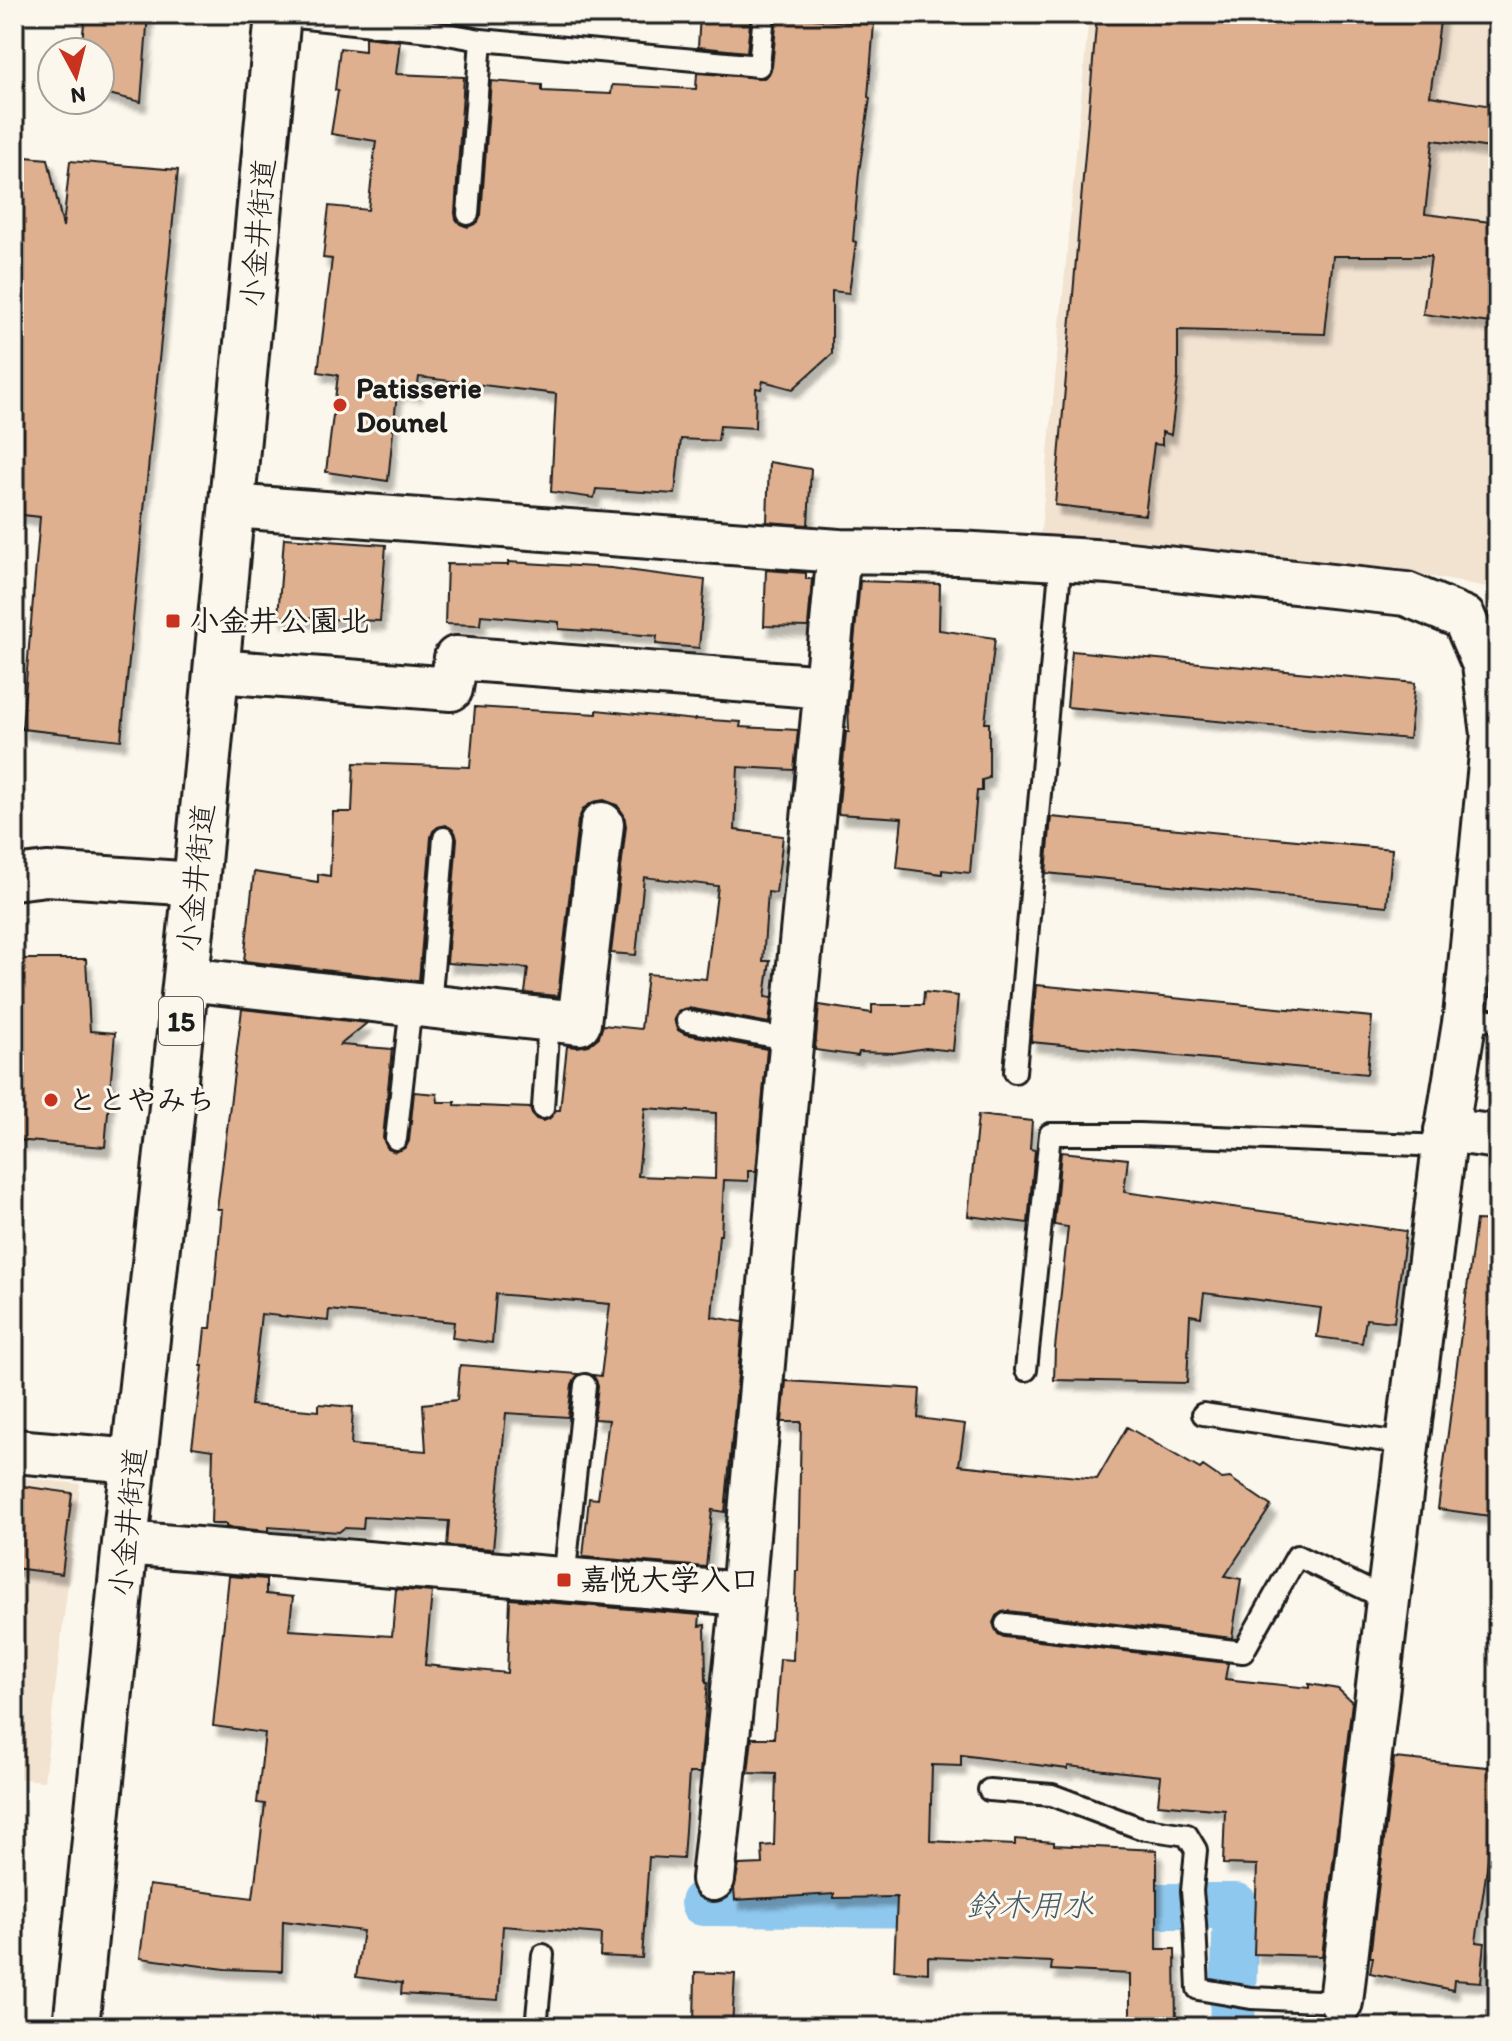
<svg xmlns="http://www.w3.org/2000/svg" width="1512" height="2041" viewBox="0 0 1512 2041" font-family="Itim,'Klee One',sans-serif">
  <defs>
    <filter id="shadow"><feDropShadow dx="5" dy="9" stdDeviation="2" flood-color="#0004"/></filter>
  </defs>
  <rect width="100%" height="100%" fill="#fbf7ec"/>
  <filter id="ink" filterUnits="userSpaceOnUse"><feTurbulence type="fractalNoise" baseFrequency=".0125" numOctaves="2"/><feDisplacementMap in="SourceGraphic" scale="16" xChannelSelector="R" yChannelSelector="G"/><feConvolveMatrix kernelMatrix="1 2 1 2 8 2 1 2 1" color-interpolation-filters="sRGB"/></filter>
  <g filter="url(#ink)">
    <path fill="#f2e2d0" d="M1089 14H1498V589L1399 571 1040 541Z
      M14 1477 80 1484 44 1781 14 1778Z"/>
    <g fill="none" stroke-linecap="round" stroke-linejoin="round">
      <path stroke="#8fc8ee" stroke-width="46" d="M703 1903 961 1905
        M1096 1906H1236L1232 2027"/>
    </g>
    <path fill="#deb08f" stroke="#1c1c1c" stroke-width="2" fill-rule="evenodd" filter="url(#shadow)" d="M85 14H148L141 102 100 92V52H81Z
      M700 14H751L747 52 698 47Z
      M1097 14H1441L1430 96 1498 107V149L1433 140 1425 214 1498 223V324L1423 314 1431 256H1333L1325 334 1178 330V377L1171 435 1162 432V445L1154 444 1145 515 1055 505Z
      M777 16 874 24 868 97 870 98 859 172 853 241 856 242 849 293 832 291V354L793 389 763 381 761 389 756 388 755 428 720 426 718 441 681 439 675 494 596 489 594 498 551 492 556 394 419 377 417 392 399 390V393H397L388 481 326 472 338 375 318 372 332 259 323 258 329 206 368 210 376 141 331 134 338 91 335 90 340 48 365 51V37L400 41 396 74 464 77 455 213 456 219 460 224 468 227 478 222 481 215 491 81 542 85V91L611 94 612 85 696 89 697 73 764 78 769 74 772 67Z
      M14 156 48 159 63 227 70 161 178 170 121 740 22 729 40 517 14 514Z
      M769 462 811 469 808 525 767 522Z
      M284 538 386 545 380 621 278 617Z
      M508 562 611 568 705 580 699 648 656 644 657 636 559 629V622L481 615 480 625 445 624 447 564 508 565Z
      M766 570 806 573V579H812L808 627 764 626Z
      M860 581 940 584 939 630 995 638 985 723H989V778L982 780V791H977L970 873 942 870V874L897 868 902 818 838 814 846 732H849L848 704Z
      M1072 651 1415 683 1409 739 1067 707Z
      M475 707 597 714V710L695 720V719L741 722 740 727 798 730 794 770 738 767 735 830 783 836 776 893 768 892 763 961H770L765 997 772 998 769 1023 689 1008 683 1009 678 1012 674 1019 678 1030 685 1034 767 1049 756 1171H748V1181L724 1180 721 1235H719L712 1317 743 1322 725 1512 712 1510 706 1567 583 1557 589 1498 598 1499 609 1420 594 1419 598 1386 593 1375 601 1376 610 1304 496 1294 492 1343 452 1338 454 1322 329 1310 328 1321 261 1314 251 1405 319 1411V1404L353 1407 351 1445 426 1451 423 1404 457 1400 460 1365 579 1374 572 1384 568 1417 506 1413 493 1549 447 1546 449 1521 364 1517 363 1529 344 1528 339 1532 268 1527V1531L226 1527V1524H211L213 1450 192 1447 203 1366H201L205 1328H211L222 1209H217L242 1009 367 1023 340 1045 392 1049 383 1138 388 1149 395 1152 406 1147 409 1141 414 1092 437 1094 438 1102H455V1105L530 1108 532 1114 536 1119 543 1121 549 1119 556 1110H560L567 1046 577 1047 589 1045 599 1037 603 1025 641 1029 647 974 706 979 718 886 644 877 636 955 611 953 626 826 624 815 617 805 604 800 593 802 583 809 578 821 558 996 525 993 528 968 447 963 457 839 455 832 446 825 438 827 433 831 431 837 419 981 244 961 254 872 318 882V874L330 876 333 812H352L354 763 470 767ZM645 1108 716 1113 715 1179 638 1176Z
      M1051 817 1392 849 1387 906 1046 873Z
      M14 959H86L90 1031 115 1033 105 1147 14 1140Z
      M1036 985 1372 1017 1367 1074 1031 1042Z
      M924 992 958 996 953 1051 926 1048 894 1053 859 1052 858 1056 815 1050 819 1005 872 1013V1005H923Z
      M978 1115 1032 1121 1030 1149 1035 1150 1028 1223 968 1216Z
      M1061 1152 1128 1159 1124 1192 1406 1231 1394 1322 1366 1319 1362 1343 1317 1337 1321 1308 1204 1293 1201 1317 1190 1315 1187 1383 1054 1380 1055 1348 1068 1227 1054 1225Z
      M1476 1220 1498 1221V1517L1438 1509Z
      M786 1381 920 1389 918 1418 965 1424 959 1465 1097 1479 1127 1427 1200 1469 1203 1466 1222 1479 1230 1478 1271 1506 1225 1576 1241 1579 1232 1638 1008 1611 1002 1612 996 1616 993 1623 998 1634 1004 1637 1228 1663 1225 1679 1309 1688V1684L1338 1689 1352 1702 1322 1956 1254 1954 1257 1865 1223 1864 1225 1810 1158 1804 1161 1776 1068 1766V1769L961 1755V1766L932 1765 930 1841 1015 1845V1839L1054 1842V1845L1157 1850V1949H1175L1176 2027H1130V1974L1051 1970 1052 1962 928 1957V1973L894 1970 897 1897 834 1898V1894L735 1900 734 1888 739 1865 763 1864 762 1846 774 1845 776 1774 748 1773 752 1738H774L780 1659 793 1660 796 1571H798L801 1422H782Z
      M14 1485 72 1493 62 1574 14 1568Z
      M229 1576 266 1579V1594L293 1597 289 1630 392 1636 396 1589 432 1592 425 1665 507 1673 510 1599 700 1615 699 1626 705 1625 706 1682H708L700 1773H689L683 1859 649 1857 642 1958 600 1956 601 1934 503 1926 498 2000 401 1994 402 1983 356 1977 363 1931 283 1921 282 1971 225 1969 140 1958 149 1885 253 1898 265 1804 257 1803 265 1733 213 1726Z
      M1394 1758 1497 1768 1487 1868 1476 1942 1485 1943 1481 1982 1454 1980 1453 1990 1370 1973 1373 1957H1370Z
      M695 1972 735 1974 732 2027H694Z"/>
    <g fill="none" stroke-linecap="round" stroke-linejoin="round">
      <g stroke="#1c1c1c" stroke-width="26">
        <path id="service" d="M277 15 430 31 481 40 759 66 764 14
          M468 214 481 40
          M430 1007 444 838
          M1465 1017 1498 1021
          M687 1021 792 1040
          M1015 1072 1061 559
          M543 1108 549 1021
          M396 1139 411 1005
          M1026 1370 1050 1134H1139L1444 1146
          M1203 1414 1407 1444
          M564 1580 585 1385
          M1006 1624 1243 1652 1297 1556 1388 1600
          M989 1790 1052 1795 1140 1828 1187 1835 1196 1850 1192 1891 1195 1923 1198 1989 1251 1998 1341 2002 1338 2027
          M536 2027 543 1955"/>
      </g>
      <g stroke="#1c1c1c" stroke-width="48">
        <path id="minor" d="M232 506 839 551 958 553 1110 562 1406 594 1464 618 1484 665 1493 734 1465 1017 1444 1146 1388 1600 1341 2002
          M217 671 451 689 456 658 826 687
          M14 878 47 874 196 884
          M186 979 579 1023 602 824
          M1446 1130 1498 1137
          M14 1451 135 1461
          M125 1543 743 1594
          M713 1879 743 1594 787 1088 839 551"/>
      </g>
      <g stroke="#1c1c1c" stroke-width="50">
        <path id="primary" d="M76 2027 125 1543 196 884 278 14"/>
      </g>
      <use href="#service" stroke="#fbf7ec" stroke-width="20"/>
      <use href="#minor" stroke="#fbf7ec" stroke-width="42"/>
      <use href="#primary" stroke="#fbf7ec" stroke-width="44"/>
    </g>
  </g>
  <g fill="#c8321e" stroke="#fbf7ec" stroke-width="3">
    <circle cx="340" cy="405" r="8"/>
    <rect x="165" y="613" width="16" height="16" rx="4"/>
    <circle cx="51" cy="1100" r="8"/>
    <rect x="556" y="1572" width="16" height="16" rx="4"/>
  </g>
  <g text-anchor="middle" stroke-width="6" stroke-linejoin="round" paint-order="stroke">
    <rect fill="#fbf7ec" stroke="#5f5e5a" stroke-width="2" x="159" y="997" width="44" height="48" rx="6"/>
    <g font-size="28" font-weight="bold" fill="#1c1c1c">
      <text x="181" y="1031">15</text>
    </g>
    <g font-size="30" fill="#1c1c1c" stroke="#fbf7ec">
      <text transform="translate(258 233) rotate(-85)" y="10">小金井街道</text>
      <text transform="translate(196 878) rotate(-84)" y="10">小金井街道</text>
      <text transform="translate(128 1522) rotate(-84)" y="10">小金井街道</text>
    </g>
    <g font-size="30" font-weight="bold" fill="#1c1c1c" stroke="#fbf7ec" text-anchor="start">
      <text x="356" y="398">Patisserie<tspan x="356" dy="34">Dounel</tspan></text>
      <text x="189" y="631">小金井公園北</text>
      <text x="67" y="1110">ととやみち</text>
      <text x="580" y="1590">嘉悦大学入口</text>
    </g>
    <g font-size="32" font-style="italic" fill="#445866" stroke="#fbf7ec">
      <text x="1030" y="1916">鈴木用水</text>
    </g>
  </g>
  <rect width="1512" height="2041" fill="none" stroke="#fbf7ec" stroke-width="48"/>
  <rect x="24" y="24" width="1464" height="1993" fill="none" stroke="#1c1c1c" stroke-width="3" filter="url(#ink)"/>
  <g transform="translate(76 76) rotate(173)"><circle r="38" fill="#fbf7ec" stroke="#a29f99" stroke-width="2"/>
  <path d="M0-6L14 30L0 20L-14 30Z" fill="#c8321e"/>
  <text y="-12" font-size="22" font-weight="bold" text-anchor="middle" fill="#1c1c1c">N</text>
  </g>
</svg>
